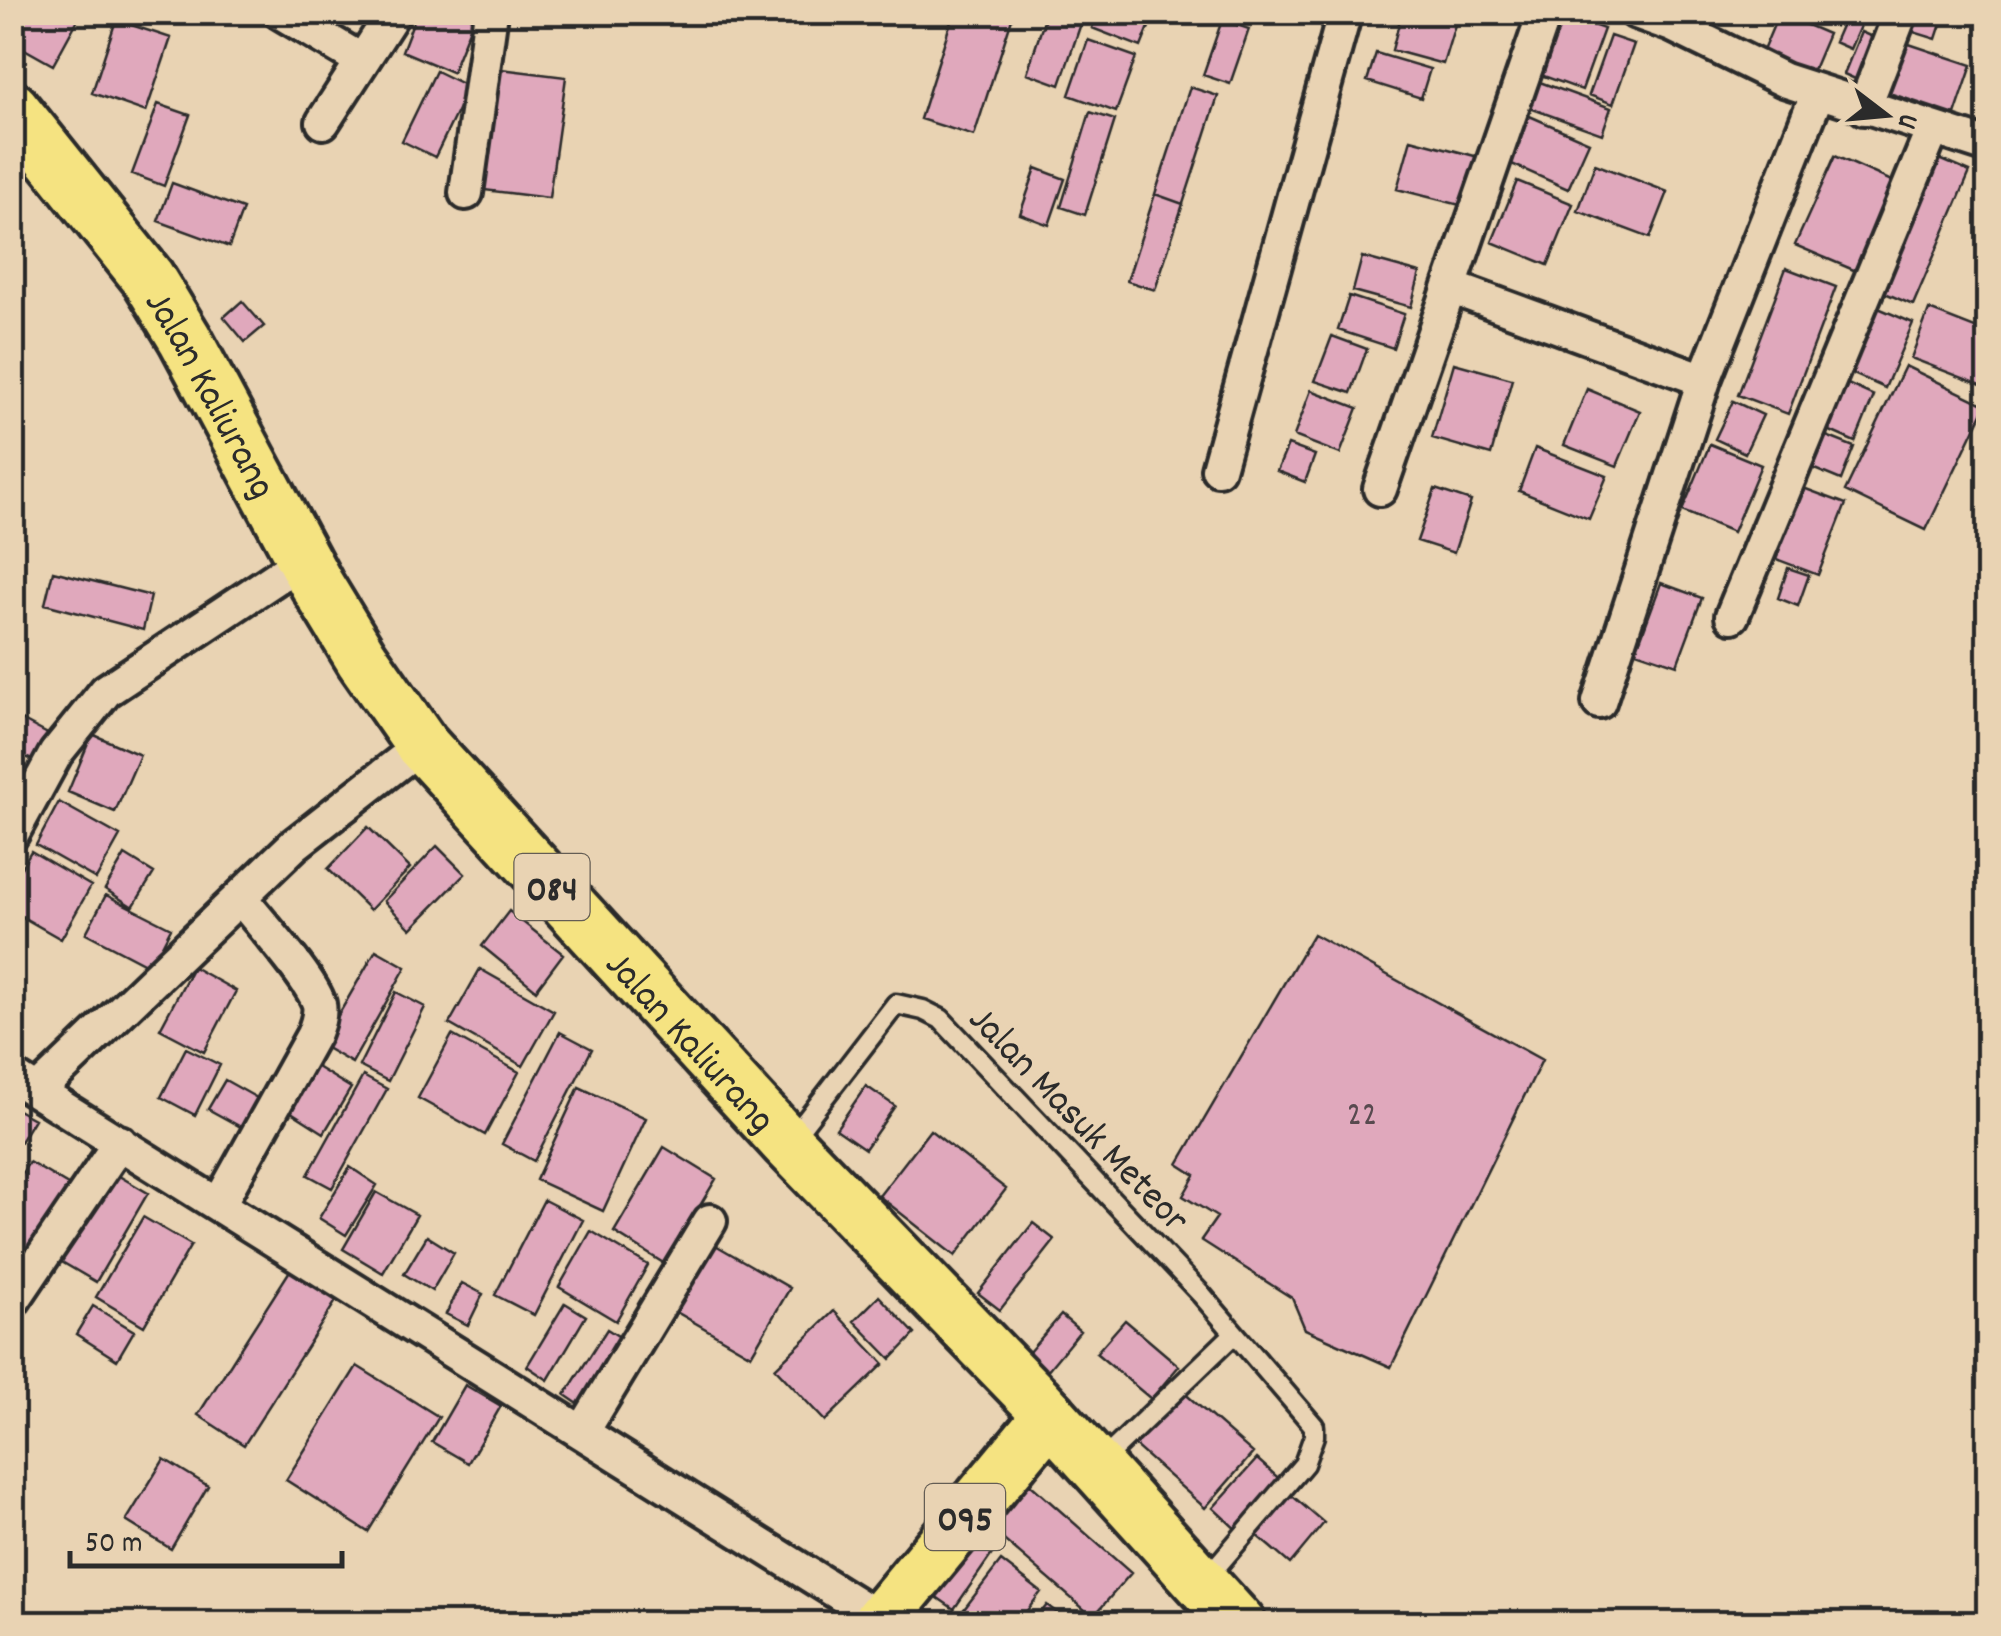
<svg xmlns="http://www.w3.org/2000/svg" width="2001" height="1636" viewBox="0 0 2001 1636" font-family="Dekko,sans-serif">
  <rect width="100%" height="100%" fill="#e9d3b3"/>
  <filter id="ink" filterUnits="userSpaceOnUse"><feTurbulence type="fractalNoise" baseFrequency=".01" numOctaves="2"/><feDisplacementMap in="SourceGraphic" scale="20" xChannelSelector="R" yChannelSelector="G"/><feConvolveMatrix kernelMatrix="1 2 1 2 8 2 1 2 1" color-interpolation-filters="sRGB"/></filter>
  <g filter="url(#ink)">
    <path fill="#e0a8bc" stroke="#2b2b2b" stroke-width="2.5" d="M20 12H82L53 65 12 42V26Z
      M417 12H476L452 72 402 51Z
      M954 12H1014L974 136 920 119Z
      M1047 12H1085L1060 85 1027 73Z
      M1098 12H1155L1141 47 1092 28Z
      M1247 12H1272L1269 21Z
      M1402 12H1437L1457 18 1443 64 1392 50Z
      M1806 12H1842L1835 26Z
      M1847 12 1863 19 1850 49 1834 42Z
      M1912 12 1943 18 1936 39 1907 30Z
      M1559 13 1604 29 1582 90 1538 74Z
      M1779 13 1828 34 1811 74 1762 53Z
      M116 20 171 38 146 112 92 93Z
      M1222 20 1249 29 1230 84 1203 75Z
      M1861 32 1879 40 1862 82 1844 74Z
      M1610 36 1634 44 1613 104 1589 95Z
      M1088 40 1136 57 1116 112 1069 95Z
      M1900 41 1972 65 1955 115 1883 91Z
      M1376 53 1430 69 1421 98 1367 81Z
      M501 69 566 77 549 198 484 190Z
      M436 71 469 87 435 157 402 141Z
      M1537 81 1611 108 1602 134 1527 107Z
      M1190 87 1218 96 1183 204 1155 194Z
      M158 104 190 115 164 186 132 174Z
      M1090 112 1115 120 1085 215 1061 207Z
      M1525 114 1589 142 1568 189 1505 161Z
      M1411 139 1482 158 1468 207 1397 189Z
      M1928 154 1970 172 1913 305 1871 287Z
      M1835 156 1894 182 1856 271 1795 245Z
      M1595 164 1668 192 1650 238 1578 211Z
      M1036 168 1065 179 1049 225 1020 214Z
      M1517 181 1573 204 1548 265 1492 242Z
      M172 183 243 209 229 247 158 221Z
      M1155 194 1183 204 1155 290 1127 281Z
      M1362 257 1420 273 1411 307 1353 291Z
      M1786 268 1836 287 1788 414 1738 395Z
      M1349 296 1404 314 1393 348 1338 330Z
      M242 301 264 326 245 342 224 317Z
      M1869 304 1913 323 1885 388 1840 368Z
      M1929 310 1988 333 1986 387 1911 358Z
      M1332 336 1367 349 1351 393 1315 381Z
      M1454 363 1512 379 1491 455 1432 438Z
      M1905 366 1986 405 1926 530 1845 491Z
      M1841 381 1874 396 1855 442 1821 427Z
      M1587 389 1640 411 1617 466 1564 445Z
      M1311 390 1358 408 1340 454 1294 436Z
      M1733 401 1763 415 1745 453 1715 439Z
      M1814 431 1854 447 1841 480 1800 463Z
      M1710 444 1761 465 1733 532 1682 511Z
      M1288 445 1315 455 1305 482 1277 471Z
      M1535 448 1607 476 1589 519 1519 491Z
      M1790 483 1846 504 1818 575 1763 554Z
      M1435 489 1471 501 1454 553 1417 541Z
      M1788 568 1809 575 1798 606 1778 598Z
      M53 571 151 596 143 630 45 604Z
      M1661 583 1702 598 1677 665 1636 651Z
      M12 715 57 739 42 765 12 750Z
      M92 734 140 755 115 812 68 792Z
      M59 802 120 836 96 879 36 845Z
      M368 827 410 868 370 910 328 869Z
      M437 846 465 874 411 929 384 901Z
      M31 851 91 886 61 939 12 911V883Z
      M125 855 154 873 133 907 105 889Z
      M106 895 171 928 151 967 86 933Z
      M509 911 563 954 536 990 482 946Z
      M1313 934 1542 1060 1391 1367 1305 1329 1292 1298 1201 1240 1217 1217 1183 1196 1195 1175 1178 1164Z
      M376 950 406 967 352 1063 321 1045Z
      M193 967 236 991 204 1052 160 1029Z
      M480 969 554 1011 523 1066 449 1024Z
      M396 992 425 1007 388 1081 359 1066Z
      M560 1032 592 1049 534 1161 502 1144Z
      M452 1035 519 1072 485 1135 418 1098Z
      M186 1048 220 1065 195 1115 161 1097Z
      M312 1064 351 1088 324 1133 285 1108Z
      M363 1076 387 1089 332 1188 308 1175Z
      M225 1080 266 1103 250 1132 208 1109Z
      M866 1086 895 1106 865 1149 836 1129Z
      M579 1087 646 1118 603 1211 536 1180Z
      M12 1107 34 1119 12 1155Z
      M930 1130 1006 1189 955 1256 879 1196Z
      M664 1147 716 1179 665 1264 614 1232Z
      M29 1162 73 1188 12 1290V1189Z
      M350 1167 377 1185 346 1235 319 1218Z
      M107 1169 148 1193 96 1282 55 1258Z
      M376 1192 417 1215 383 1273 343 1249Z
      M544 1200 583 1220 534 1315 495 1295Z
      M143 1217 191 1245 144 1326 96 1297Z
      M1033 1223 1055 1240 1000 1310 978 1293Z
      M591 1231 648 1265 616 1321 559 1287Z
      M427 1236 454 1253 432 1291 404 1274Z
      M712 1243 790 1288 751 1355 673 1310Z
      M291 1269 338 1298 244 1445 198 1415Z
      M462 1283 483 1294 468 1325 446 1314Z
      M879 1296 915 1334 891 1359 854 1321Z
      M565 1303 586 1316 548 1380 527 1366Z
      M93 1306 134 1331 117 1360 76 1334Z
      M834 1311 884 1364 825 1421 775 1368Z
      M1061 1315 1080 1331 1042 1377 1022 1360Z
      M1125 1320 1179 1366 1151 1399 1096 1353Z
      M607 1329 629 1343 587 1410 565 1395Z
      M357 1366 439 1417 368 1532 286 1480Z
      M465 1385 501 1406 468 1463 432 1442Z
      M1182 1391 1253 1453 1205 1508 1134 1445Z
      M164 1459 208 1486 171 1549 126 1521Z
      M1257 1459 1284 1483 1240 1533 1213 1508Z
      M1023 1478 1131 1573 1093 1617 984 1523Z
      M1289 1493 1324 1523 1290 1564 1255 1534Z
      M981 1531 999 1544 954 1609 935 1596Z
      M1001 1561 1041 1592 1017 1624H958L955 1621Z
      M1047 1605 1071 1624H1032Z
      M924 1607 946 1624H912Z"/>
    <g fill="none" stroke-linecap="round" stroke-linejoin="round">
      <g stroke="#2b2b2b" stroke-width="25">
        <path id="service" d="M791 1140 896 1004 923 1010 941 1019 1201 1294 1314 1426V1436L1304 1464 1205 1580
          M1101 1462 1234 1334"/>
      </g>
      <g stroke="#2b2b2b" stroke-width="40">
        <path id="minor" d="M280 12 361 60
          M1636 12 1672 25 1784 80 1988 146
          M1864 108 1901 12
          M323 122 394 12
          M466 193 491 12
          M1450 287 1704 380
          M1218 469 1345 12
          M1380 489 1545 12
          M1732 616 1933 129
          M1599 702 1704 380 1818 92
          M12 834 56 753 106 691 303 560
          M12 1076 880 1619
          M38 1091 294 845 422 745
          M219 1204 313 1035C317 1025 321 1015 319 1004 311 978 258 921 240 897
          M12 1302 120 1142
          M583 1431 710 1221"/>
      </g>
      <g stroke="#2b2b2b" stroke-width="60">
        <g id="primary">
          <path id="s1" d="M12 108 148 278 185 339 317 585 362 659 422 745 788 1144 1035 1399 1239 1624"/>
          <path d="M877 1624 1050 1415"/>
        </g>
      </g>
      <use href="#service" stroke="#e9d3b3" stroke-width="18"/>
      <use href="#minor" stroke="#e9d3b3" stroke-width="32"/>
      <use href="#primary" stroke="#f5e381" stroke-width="52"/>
    </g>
  </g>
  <g text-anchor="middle" stroke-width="8" stroke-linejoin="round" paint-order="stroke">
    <g font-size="35" fill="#584a4f">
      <text x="1362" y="1124">22</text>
    </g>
    <g fill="#e9d3b3" stroke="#645d54" stroke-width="2.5">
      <rect x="514.5" y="854" width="75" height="66" rx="8"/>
      <rect x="925" y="1484" width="80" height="66" rx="8"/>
    </g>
    <g font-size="38" font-weight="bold" fill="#2b2b2b">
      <text x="552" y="900">084</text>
      <text x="965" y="1530">095</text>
    </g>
    <g font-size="40" fill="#2b2b2b" stroke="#e9d3b3">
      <text dy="14" stroke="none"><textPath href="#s1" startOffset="350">Jalan Kaliurang</textPath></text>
      <text dy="14" stroke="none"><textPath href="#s1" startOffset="1160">Jalan Kaliurang</textPath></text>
      <text transform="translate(1081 1117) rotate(46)" y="14">Jalan Masuk Meteor</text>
    </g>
  </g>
  <rect width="2001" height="1636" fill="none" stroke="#e9d3b3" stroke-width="50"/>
  <rect x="25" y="25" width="1951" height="1586" fill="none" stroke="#2b2b2b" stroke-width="4" filter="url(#ink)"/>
  <g transform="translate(1886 115) rotate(106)" stroke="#e9d3b3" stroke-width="8" paint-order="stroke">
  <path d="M0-8L18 38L0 25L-18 38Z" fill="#2b2b2b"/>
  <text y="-15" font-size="28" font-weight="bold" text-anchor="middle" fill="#2b2b2b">U</text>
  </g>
  <path d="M70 1551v15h272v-15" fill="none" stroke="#2b2b2b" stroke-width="5"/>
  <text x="85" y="1551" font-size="30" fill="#2b2b2b" stroke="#e9d3b3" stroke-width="8" paint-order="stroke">50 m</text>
</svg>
